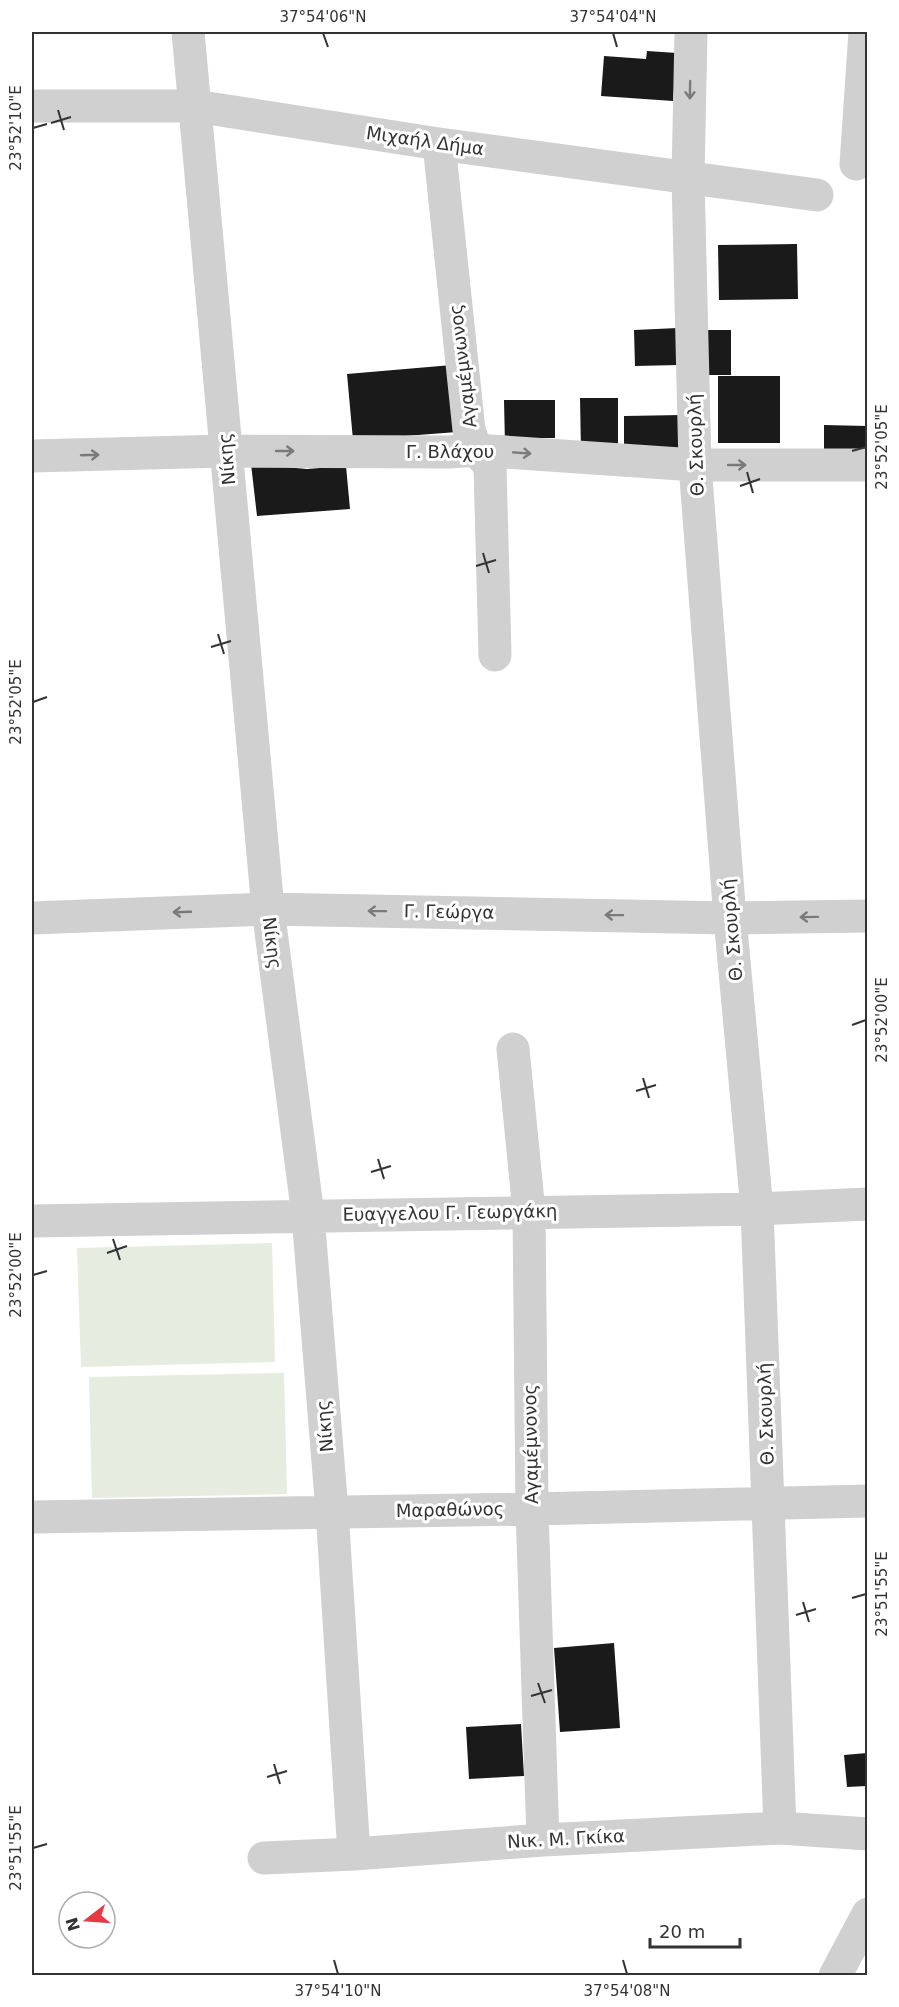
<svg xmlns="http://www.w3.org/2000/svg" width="899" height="2007" viewBox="0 0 899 2007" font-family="'DejaVu Sans',sans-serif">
  <rect width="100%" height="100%" fill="#fff"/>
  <path fill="#e6ecdf" d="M272 1243 275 1362 81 1367 77 1248Z
    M284 1373 287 1494 92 1498 89 1377Z"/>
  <path fill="#1a1a1a" d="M647 51 677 53 673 101 601 96 604 56 646 59Z
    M797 244 798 299 719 300 718 245Z
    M678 328 679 365 635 366 634 330Z
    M708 330H731V375H708Z
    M452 365 457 432 353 440 347 374Z
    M718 376H780V443H718Z
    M580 398H618V452H581Z
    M504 400H555V438H529L505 445Z
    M682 415 683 453 624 454V416Z
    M824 425 867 426V457L824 456Z
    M251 464 307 469 346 466 350 509 257 516Z
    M614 1643 620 1728 560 1732 554 1648Z
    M521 1724 524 1776 469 1779 466 1727Z
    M867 1753V1786L847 1787 844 1755Z"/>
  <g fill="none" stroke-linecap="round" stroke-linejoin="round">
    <path stroke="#d0d0d0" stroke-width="33" d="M188 32 268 909 308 1215 332 1511 354 1854
      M691 32 688 178 695 465 730 918 757 1209 780 1828
      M32 106H195L439 144 817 195
      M439 144 469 430 476 450 490 466 495 655
      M856 164 865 32
      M32 456 226 451 449 452 476 450 695 465H868
      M32 918 268 909 730 918 868 916
      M513 1049 529 1212 532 1509 543 1840
      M32 1221 757 1209 868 1204
      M32 1517 532 1509 868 1501
      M264 1858 354 1854 543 1840 780 1828 868 1834
      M835 1976 868 1914"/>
  </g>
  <defs><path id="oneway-shaft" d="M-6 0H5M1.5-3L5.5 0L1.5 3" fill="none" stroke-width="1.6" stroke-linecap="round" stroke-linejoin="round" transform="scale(1.5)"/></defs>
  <g stroke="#7a7a7a">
    <use href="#oneway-shaft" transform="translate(690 90) rotate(91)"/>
    <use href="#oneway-shaft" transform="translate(285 451)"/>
    <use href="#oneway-shaft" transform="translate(522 453) rotate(4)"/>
    <use href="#oneway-shaft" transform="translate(90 455) rotate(-2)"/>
    <use href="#oneway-shaft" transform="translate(737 465)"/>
    <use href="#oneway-shaft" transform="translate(377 911) rotate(-179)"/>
    <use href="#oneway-shaft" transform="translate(182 912) rotate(178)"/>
    <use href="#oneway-shaft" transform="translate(614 915) rotate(-179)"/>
    <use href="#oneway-shaft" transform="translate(809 917) rotate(179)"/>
  </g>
  <path fill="none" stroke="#333" stroke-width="2" d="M323 33 328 47M613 33 617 47M58 110 64 130M51 123 71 117M33 128 47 124M852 451 866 447M747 472 753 493M740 486 760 479M483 553 489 573M476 566 496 560M218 634 224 654M211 647 231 641M33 702 47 697M852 1025 866 1020M643 1078 649 1098M636 1091 656 1085M378 1159 384 1179M371 1172 391 1166M113 1239 120 1260M107 1253 127 1246M33 1275 47 1271M852 1598 866 1594M803 1602 809 1622M796 1615 816 1609M538 1683 545 1703M531 1696 552 1690M274 1764 280 1784M267 1777 287 1771M33 1848 47 1844M334 1960 338 1974M623 1960 627 1974"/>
  <g text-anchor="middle" stroke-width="6" stroke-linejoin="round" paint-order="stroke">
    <g font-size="18" fill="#333" stroke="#fff">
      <text transform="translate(425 141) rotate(8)" y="6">Μιχαήλ Δήμα</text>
      <text transform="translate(463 366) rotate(-97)" y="6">Αγαμέμνωνος</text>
      <text transform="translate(696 445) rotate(-92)" y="6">Θ. Σκουρλή</text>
      <text x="450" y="458">Γ. Βλάχου</text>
      <text transform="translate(227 459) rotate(-95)" y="6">Νίκης</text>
      <text transform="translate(449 912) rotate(1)" y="6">Γ. Γεώργα</text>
      <text transform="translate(732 930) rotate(-95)" y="6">Θ. Σκουρλή</text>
      <text transform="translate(272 943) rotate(83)" y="6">Νίκης</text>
      <text transform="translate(450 1213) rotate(-1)" y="6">Ευαγγελου Γ. Γεωργάκη</text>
      <text transform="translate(766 1414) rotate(-92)" y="6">Θ. Σκουρλή</text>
      <text transform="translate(325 1426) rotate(-95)" y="6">Νίκης</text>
      <text transform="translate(531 1444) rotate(-91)" y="6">Αγαμέμνονος</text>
      <text transform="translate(450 1510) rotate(-1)" y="6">Μαραθώνος</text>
      <text transform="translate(566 1839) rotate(-3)" y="6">Νικ. Μ. Γκίκα</text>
    </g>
  </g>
  <rect width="899" height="2007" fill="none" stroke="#ffffff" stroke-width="66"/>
  <g transform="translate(87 1920) rotate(253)"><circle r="28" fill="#ffffff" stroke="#adadad" stroke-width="1.5"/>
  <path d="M0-4.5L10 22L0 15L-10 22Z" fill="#e63946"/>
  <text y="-9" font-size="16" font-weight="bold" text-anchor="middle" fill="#333333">N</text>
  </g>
  <path d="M650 1938v9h90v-9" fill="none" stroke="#333333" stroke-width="3"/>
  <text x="659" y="1938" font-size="18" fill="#333333" stroke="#ffffff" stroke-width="4.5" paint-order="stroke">20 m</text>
  <rect x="33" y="33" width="833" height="1941" fill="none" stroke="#333" stroke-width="2"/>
  <g font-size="15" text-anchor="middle" fill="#333">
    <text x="323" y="22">37°54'06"N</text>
    <text x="613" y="22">37°54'04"N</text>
    <text transform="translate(16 128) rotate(-90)" y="5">23°52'10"E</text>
    <text transform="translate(882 447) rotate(-90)" y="5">23°52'05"E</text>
    <text transform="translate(16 702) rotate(-90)" y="5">23°52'05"E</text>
    <text transform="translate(882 1020) rotate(-90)" y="5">23°52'00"E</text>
    <text transform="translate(16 1275) rotate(-90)" y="5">23°52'00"E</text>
    <text transform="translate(882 1594) rotate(-90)" y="5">23°51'55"E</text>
    <text transform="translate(16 1848) rotate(-90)" y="5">23°51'55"E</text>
    <text x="338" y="1996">37°54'10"N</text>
    <text x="627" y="1996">37°54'08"N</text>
  </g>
</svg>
